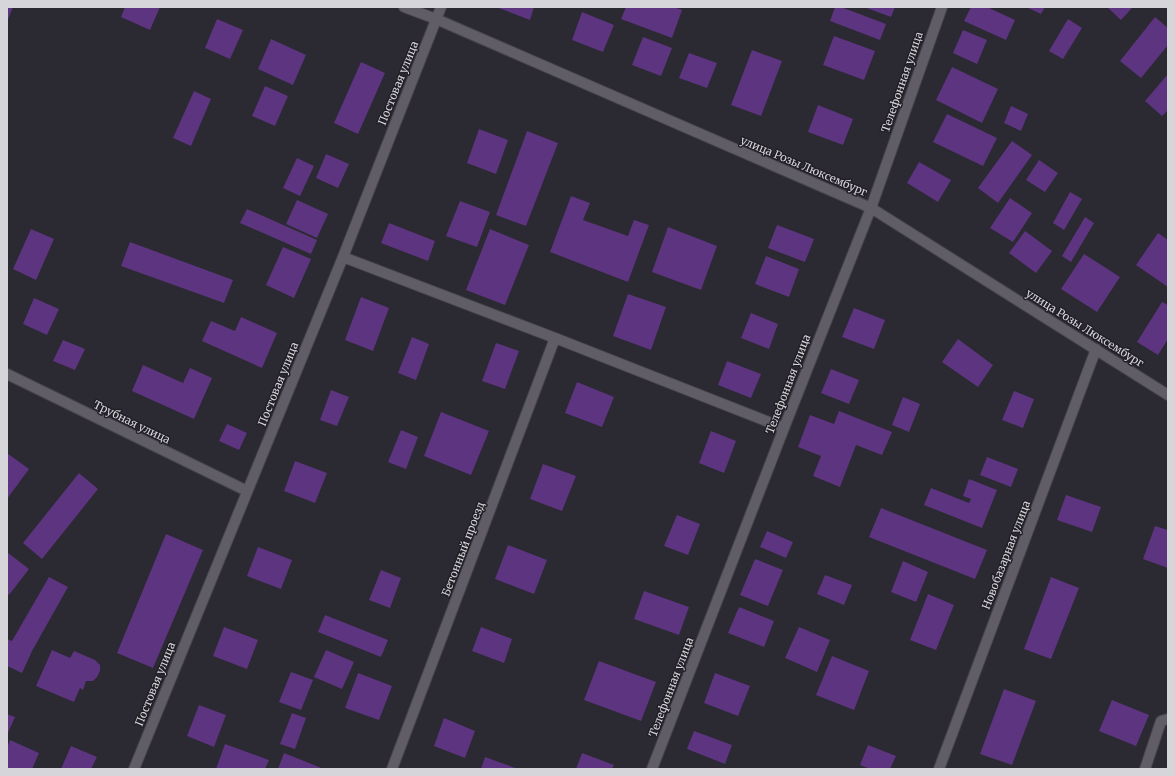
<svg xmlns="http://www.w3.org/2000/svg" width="1175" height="776" viewBox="0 0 1175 776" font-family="Merriweather,serif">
  <rect width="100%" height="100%" fill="#2b2931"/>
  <path fill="#5d3480" d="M7 7H13L7 22Z
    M125 7H160L150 30 121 17Z
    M496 7H534L530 20Z
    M626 7H674L682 10 672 38 621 19Z
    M835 7H841L886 24 880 40 830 21Z
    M864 7H895L891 17Z
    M971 7H987L1015 20 1006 40 964 21Z
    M1026 7H1045L1041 14Z
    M1107 7H1133L1121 20Z
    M582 12 614 25 603 52 572 40Z
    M1155 17 1168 28V45L1141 78 1120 61Z
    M217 19 243 30 230 59 205 48Z
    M1068 19 1082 28 1063 59 1049 51Z
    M963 30 987 40 977 64 953 53Z
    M834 36 875 51 864 80 823 65Z
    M643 37 672 48 661 76 632 65Z
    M271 39 306 55 293 85 258 69Z
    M752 50 782 61 761 116 731 105Z
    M689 53 717 63 707 88 679 78Z
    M361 62 385 73 358 134 334 123Z
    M952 67 998 89 982 123 936 100Z
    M1168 74V110L1162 116 1145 101Z
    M265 86 288 96 275 126 252 116Z
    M194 91 211 99 191 146 173 138Z
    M818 105 853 119 843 145 808 132Z
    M1011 106 1028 114 1021 131 1004 123Z
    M947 114 997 138 983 166 933 142Z
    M479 129 508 140 496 174 467 163Z
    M527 131 558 143 526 226 496 215Z
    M1012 141 1032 155 998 203 978 188Z
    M326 154 349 164 338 188 316 178Z
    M297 158 314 166 300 196 283 188Z
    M1039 160 1058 173 1045 192 1026 180Z
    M919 162 951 180 938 202 907 183Z
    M1070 192 1082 199 1064 230 1053 223Z
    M571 196 590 203 583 220 628 236 634 220 649 225 628 282 550 252Z
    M1010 198 1032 213 1013 242 990 228Z
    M297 200 328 214 317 238 286 224Z
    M460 201 490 212 477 247 446 236Z
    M247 209 317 240 311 254 240 223Z
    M1085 217 1094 223 1071 262 1062 256Z
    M389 223 435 241 428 261 381 243Z
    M777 225 814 239 805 262 768 248Z
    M668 227 717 246 701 290 652 272Z
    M31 229 54 239 36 280 13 269Z
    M490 229 529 245 505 305 466 290Z
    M1025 231 1052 251 1036 273 1009 253Z
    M1158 233 1168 240V287L1136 265Z
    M130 242 233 280 224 303 121 266Z
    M283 247 311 259 294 298 266 285Z
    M1084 254 1120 277 1097 312 1061 289Z
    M766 256 799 269 789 297 755 284Z
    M628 294 666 307 651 350 613 336Z
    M361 297 389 308 373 351 345 340Z
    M34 298 59 309 47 335 23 324Z
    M1162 302 1168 305V339L1158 355 1137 342Z
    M854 308 885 320 874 349 842 337Z
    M751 313 778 324 769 349 741 338Z
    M241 317 277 333 262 368 202 341 211 321 235 331Z
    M412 337 429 344 416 380 398 373Z
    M958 339 993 365 978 387 942 362Z
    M63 340 85 349 75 370 53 361Z
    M496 343 519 351 505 389 482 381Z
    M727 361 761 374 751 398 718 385Z
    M143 365 183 383 190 368 212 378 194 419 132 391Z
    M831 369 859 380 849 404 821 393Z
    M577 382 614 397 602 427 565 413Z
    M331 390 349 397 337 426 320 420Z
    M1014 391 1034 399 1023 428 1002 420Z
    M903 397 920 404 909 432 892 425Z
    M839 411 892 432 882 455 856 445 840 487 813 476 821 456 798 447 810 415 834 424Z
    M441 412 489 431 471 475 424 456Z
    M227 424 247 433 239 450 219 441Z
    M401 430 418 437 406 469 388 462Z
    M711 431 736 441 724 473 699 463Z
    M7 453 29 469 7 499Z
    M987 457 1018 469 1011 487 980 475Z
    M295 461 327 473 315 503 284 491Z
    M543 464 576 476 562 511 530 499Z
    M79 473 98 489 42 559 23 543Z
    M969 479 997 490 982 528 924 505 931 488 969 503 971 499 963 496Z
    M1066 495 1101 507 1092 532 1057 520Z
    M881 508 987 550 975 579 869 537Z
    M677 515 700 524 688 555 664 546Z
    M1155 526 1168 530V568L1143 559Z
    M767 531 793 542 786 558 760 547Z
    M166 534 203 550 153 668 117 653Z
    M508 545 547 560 534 594 495 579Z
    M258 547 292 560 281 589 247 576Z
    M7 552 29 569 9 595 7 593Z
    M755 559 783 570 768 606 740 595Z
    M903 561 928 572 916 602 891 592Z
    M381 570 401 578 390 608 369 600Z
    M825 575 852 585 844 605 817 594Z
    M49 577 68 587 32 651 22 673 7 666V639L12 641Z
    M1051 577 1079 588 1051 659 1024 649Z
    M644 591 689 607 679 635 634 619Z
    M928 594 954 605 936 650 910 640Z
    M739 607 774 621 764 647 728 633Z
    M325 615 388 640 381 657 318 632Z
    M224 627 258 640 247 669 213 656Z
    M481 627 512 639 504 663 472 651Z
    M799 627 830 640 817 672 785 658Z
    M52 650 70 658 74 651 95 660 100 665V671L97 677 93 681H86L83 690 80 688 74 702 36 686Z
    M326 650 354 662 342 689 314 677Z
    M832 656 869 671 854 710 816 695Z
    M599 661 656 682 641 721 584 700Z
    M291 672 313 680 301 710 279 702Z
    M358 673 392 686 379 720 345 708Z
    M715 673 750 686 738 716 704 703Z
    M1004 689 1036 701 1012 765 980 754Z
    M1112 700 1149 715 1136 746 1099 731Z
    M199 705 226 715 214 747 187 736Z
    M292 713 306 718 295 749 280 744Z
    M7 714 15 717 7 735Z
    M444 718 475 731 465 758 434 746Z
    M694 731 732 745 725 764 687 749Z
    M10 740 39 753 32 769H7V748Z
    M225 744 269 760 265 769H216Z
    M868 745 896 756 890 769H870L860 765Z
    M71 746 97 757 91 769H61Z
    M284 753 324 769H278Z
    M582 753 614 765 612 769H576Z
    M485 757 518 769H481Z"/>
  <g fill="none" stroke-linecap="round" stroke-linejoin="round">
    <g stroke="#46444b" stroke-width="12">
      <path id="minor" d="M404 7 436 19 871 208 1168 395
        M343 257 555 338 784 428
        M7 374 247 491
        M134 769 343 257 441 7
        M392 769 555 338
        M652 769 784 428 871 208 942 7
        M939 769 1096 349
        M1145 769 1161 721 1168 719"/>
    </g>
    <use href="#minor" stroke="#605d67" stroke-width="10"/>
  </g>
  <g text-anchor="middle" stroke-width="3" stroke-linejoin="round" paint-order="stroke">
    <g font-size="11" fill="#d6d5da" stroke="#221f27">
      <text transform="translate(902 82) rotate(-71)" y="4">Телефонная улица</text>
      <text transform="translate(398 83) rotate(-68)" y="4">Постовая улица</text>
      <text transform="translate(804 166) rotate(23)" y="4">улица Розы Люксембург</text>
      <text transform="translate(1085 328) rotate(32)" y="4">улица Розы Люксембург</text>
      <text transform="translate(278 384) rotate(-68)" y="4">Постовая улица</text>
      <text transform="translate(788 384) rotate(-69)" y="4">Телефонная улица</text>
      <text transform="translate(132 422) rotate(26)" y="4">Трубная улица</text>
      <text transform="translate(463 549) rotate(-69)" y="4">Бетонный проезд</text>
      <text transform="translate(1006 555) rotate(-69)" y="4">Новобазарная улица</text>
      <text transform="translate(155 684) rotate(-68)" y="4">Постовая улица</text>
      <text transform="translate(671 687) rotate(-69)" y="4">Телефонная улица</text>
    </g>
  </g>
  <rect width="1175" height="776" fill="none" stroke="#d6d5da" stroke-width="16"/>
</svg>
